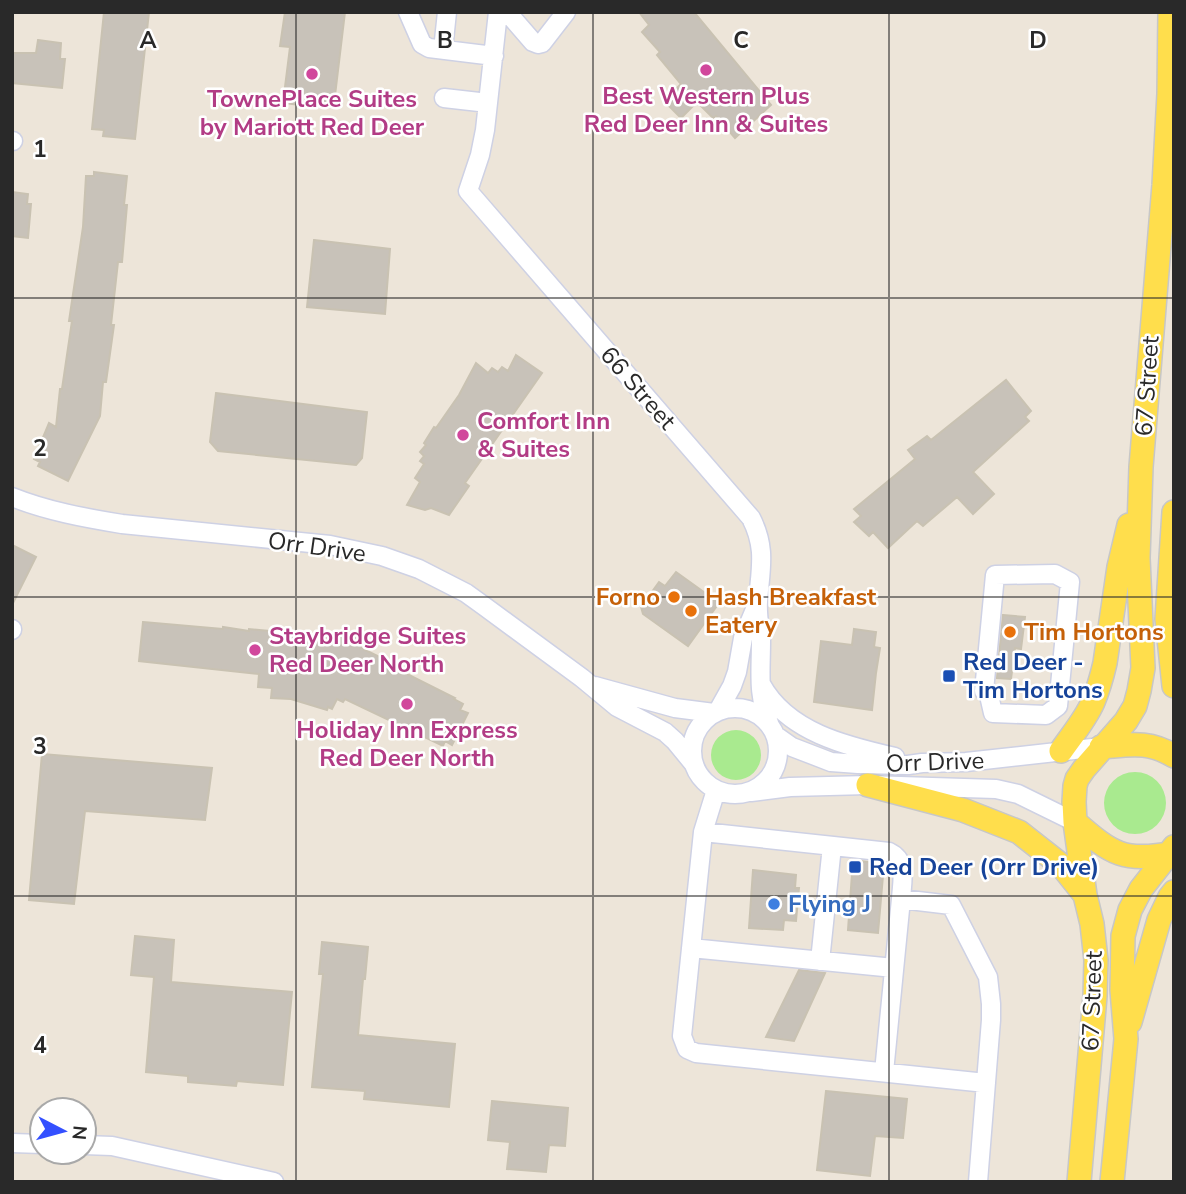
<svg xmlns="http://www.w3.org/2000/svg" width="1186" height="1194" viewBox="0 0 1186 1194" font-family="'Nunito Sans',sans-serif">
  <rect width="100%" height="100%" fill="#ede5d9"/>
  <path fill="#a9ea8f" d="M711 755a25 25 0 1 1 50 0a25 25 0 1 1-50 0Z
    M1104 803a31 31 0 1 1 62 0a31 31 0 1 1-62 0Z"/>
  <path fill="#c8c2b9" stroke="#c9c2b2" stroke-width="2" d="M104 12H149L135 139 103 136 104 130 92 129Z
    M285 12H345L334 104 308 101 307 106 283 103 290 47 280 46Z
    M639 12H694L771 105 735 138 716 116 713 118 697 102 681 118 664 101 681 84 657 55 660 52 642 32 649 25Z
    M38 40 61 43 60 59H65L62 88 12 83V53H36Z
    M94 172 127 176 124 205H127L122 262H118L111 325H114L106 382H103L100 416 68 481 38 466 40 462 34 459 49 423 56 427 60 389H62L72 321H69L83 227 86 176H94Z
    M12 192 28 194 27 204H31L28 238 12 236Z
    M314 240 390 249 385 314 307 307Z
    M516 355 542 373 465 483 469 486 449 515 431 508 425 510 407 505 420 482 415 478 424 464 420 461 424 456 420 452 426 445 424 443 434 427 436 428 459 395 476 363 488 373 492 368 498 372 502 367 508 371Z
    M1006 380 1031 411 1025 417 1029 421 973 472 994 494 973 514 957 497 923 526 917 521 888 548 873 532 869 536 854 522 861 516 854 509 915 459 908 450 927 436 931 440Z
    M216 393 367 412 362 458 356 465 218 451 210 442Z
    M12 545 36 557 12 605Z
    M676 572 719 603 688 646 643 614 641 607 659 582 665 586Z
    M1003 615 1025 617 1021 649 1015 648 1011 679 997 678Z
    M143 622 223 629V627L249 631V629L291 633V635L338 639 343 629 365 640 361 648 390 662 389 665 455 698 454 699 463 704 460 710 468 713 452 745 445 741 443 746 345 699 343 702 337 699 332 709 328 707 327 710 291 699 271 698 272 688 258 687 259 674 139 661Z
    M854 629 876 632 874 647 880 648 876 673 872 710 814 702 821 641 852 645Z
    M42 754 212 768 205 820 85 811 74 904 29 900Z
    M853 860 884 864 878 933 848 930Z
    M753 870 796 875 795 888H799L796 921 784 920 783 930 749 928Z
    M135 936 174 940 171 982 292 992 283 1085 237 1081 236 1086 188 1082V1076L146 1072 154 977 131 975Z
    M322 942 368 947 365 979H363L358 1035 455 1044 449 1107 364 1099 365 1091 312 1087 323 974H319Z
    M799 970 825 973 794 1041 766 1037Z
    M826 1091 907 1099 903 1138 875 1136 870 1176 817 1170Z
    M492 1101 568 1108 565 1146 549 1145 546 1172 507 1169 510 1142 488 1140Z"/>
  <g fill="none" stroke-linecap="round" stroke-linejoin="round">
    <g stroke="#ced1e4" stroke-width="21">
      <path id="minor" d="M408 12 422 44 429 48 494 56
        M498 12 485 130 480 155 468 191 751 518C767 549 760 570 758 602 757 615 760 628 761 640 761 675 757 692 770 726
        M507 12 533 42 538 44 542 43 566 12
        M443 50 447 12
        M444 98 488 103
        M12 141H13
        M12 497C47 511 85 518 122 524L330 545 382 556 419 569 466 593 484 606 582 678 617 707 665 732 675 741 693 763
        M12 629V630
        M761 684C787 732 846 746 895 757
        M595 686 675 708 714 713
        M984 691 995 575 1055 574 1070 582 1058 706 1046 715 993 713 988 691
        M692 751a43 43 0 1 1 86 0a43 43 0 1 1-86 0Z
        M718 711 732 686 737 672 743 638 756 607
        M775 735 792 747 831 762 858 764 908 765 922 763 966 762 1101 747
        M716 790 703 832 682 1036 687 1049 696 1053 986 1083
        M751 792 790 787 868 785 996 789 1018 794 1075 822
        M703 832 889 852C908 861 902 881 901 899L884 1072
        M901 899 951 905 988 977 991 1004V1020L978 1182
        M691 948 894 968
        M820 961 832 846
        M12 1143 42 1144
        M84 1145 112 1146 274 1182"/>
    </g>
    <g stroke="#c7c7c7" stroke-width="26">
      <path id="major" d="M1174 512 1167 619 1174 686
        M1101 747C1129 745 1148 740 1174 756
        M1061 751C1072 735 1085 720 1093 702 1098 690 1102 676 1105 663L1119 567 1129 525
        M868 785 963 810 1019 832 1061 865 1085 895
        M1075 822C1113 855 1123 862 1174 853
        M1130 1022 1159 920 1170 897 1174 892
        M1079 1182 1095 996 1096 960 1092 924 1085 895 1075 822 1074 802 1075 786 1077 779 1084 769 1126 721 1135 706 1139 691 1143 668 1138 558 1141 467 1164 185 1169 94 1170 12
        M1112 1182 1126 1039 1122 990 1123 936 1130 910 1141 889 1174 847"/>
    </g>
    <use href="#minor" stroke="#fff" stroke-width="18"/>
    <use href="#major" stroke="#ffde4c" stroke-width="23"/>
  </g>
  <path fill="none" stroke="#292929" stroke-width="2" stroke-opacity="0.55" d="M296 12V1182M593 12V1182M889 12V1182M12 298H1174M12 597H1174M12 896H1174"/>
  <g fill="#d1479c" stroke="#fff" stroke-width="2.5">
    <circle cx="706" cy="70" r="7"/>
    <circle cx="312" cy="74" r="7"/>
    <circle cx="463" cy="435" r="7"/>
    <circle cx="255" cy="650" r="7"/>
    <circle cx="407" cy="704" r="7"/>
  </g>
  <g fill="#e8710a" stroke="#fff" stroke-width="2.5">
    <circle cx="674" cy="597" r="7"/>
    <circle cx="691" cy="611" r="7"/>
    <circle cx="1010" cy="632" r="7"/>
  </g>
  <g fill="#1a4fb4" stroke="#fff" stroke-width="2.5">
    <rect x="942" y="669" width="14" height="14" rx="3.5"/>
    <rect x="848" y="860" width="14" height="14" rx="3.5"/>
  </g>
  <circle fill="#3f7fe0" stroke="#fff" stroke-width="2.5" cx="774" cy="904" r="7"/>
  <g text-anchor="middle" stroke-width="5" stroke-linejoin="round" paint-order="stroke">
    <g font-size="24" font-weight="bold" fill="#b23c85" stroke="#fff">
      <text x="706" y="104">Best Western Plus<tspan x="706" dy="28">Red Deer Inn &amp; Suites</tspan></text>
      <text x="312" y="107">TownePlace Suites<tspan x="312" dy="28">by Mariott Red Deer</tspan></text>
      <text x="477" y="429" text-anchor="start">Comfort Inn<tspan x="477" dy="28">&amp; Suites</tspan></text>
      <text x="269" y="644" text-anchor="start">Staybridge Suites<tspan x="269" dy="28">Red Deer North</tspan></text>
      <text x="407" y="738">Holiday Inn Express<tspan x="407" dy="28">Red Deer North</tspan></text>
    </g>
    <g font-size="24" fill="#292929" stroke="#fff">
      <text transform="translate(1147 386) rotate(-86)" y="8">67 Street</text>
      <text transform="translate(638 388) rotate(49)" y="8">66 Street</text>
      <text transform="translate(317 547) rotate(8)" y="8">Orr Drive</text>
      <text transform="translate(935 762) rotate(-2)" y="8">Orr Drive</text>
      <text transform="translate(1092 1001) rotate(-88)" y="8">67 Street</text>
    </g>
    <g font-size="24" font-weight="bold" fill="#c56008" stroke="#fff" text-anchor="start">
      <text x="660" y="605" text-anchor="end">Forno</text>
      <text x="705" y="605">Hash Breakfast<tspan x="705" dy="28">Eatery</tspan></text>
      <text x="1024" y="640">Tim Hortons</text>
    </g>
    <g font-size="24" font-weight="bold" fill="#164399" stroke="#fff" text-anchor="start">
      <text x="963" y="670">Red Deer -<tspan x="963" dy="28">Tim Hortons</tspan></text>
      <text x="869" y="875">Red Deer (Orr Drive)</text>
    </g>
    <g font-size="24" font-weight="bold" fill="#366cbe" stroke="#fff" text-anchor="start">
      <text x="788" y="912">Flying J</text>
    </g>
  </g>
  <g font-size="23" text-anchor="middle" font-weight="bold" fill="#292929" stroke="#fff" stroke-width="5" stroke-linejoin="round" paint-order="stroke">
    <text x="148" y="48">A</text>
    <text x="445" y="48">B</text>
    <text x="741" y="48">C</text>
    <text x="1038" y="48">D</text>
    <text x="40" y="157">1</text>
    <text x="40" y="456">2</text>
    <text x="40" y="754">3</text>
    <text x="40" y="1053">4</text>
  </g>
  <rect width="1186" height="1194" fill="none" stroke="#292929" stroke-width="28"/>
  <g transform="translate(63 1131) rotate(96)"><circle r="33" fill="#ffffff" stroke="#a9a9a9" stroke-width="2"/>
  <path d="M0-5L12 26L0 18L-12 26Z" fill="#3450ff"/>
  <text y="-10" font-size="19" font-weight="bold" text-anchor="middle" fill="#292929">N</text>
  </g>
</svg>
